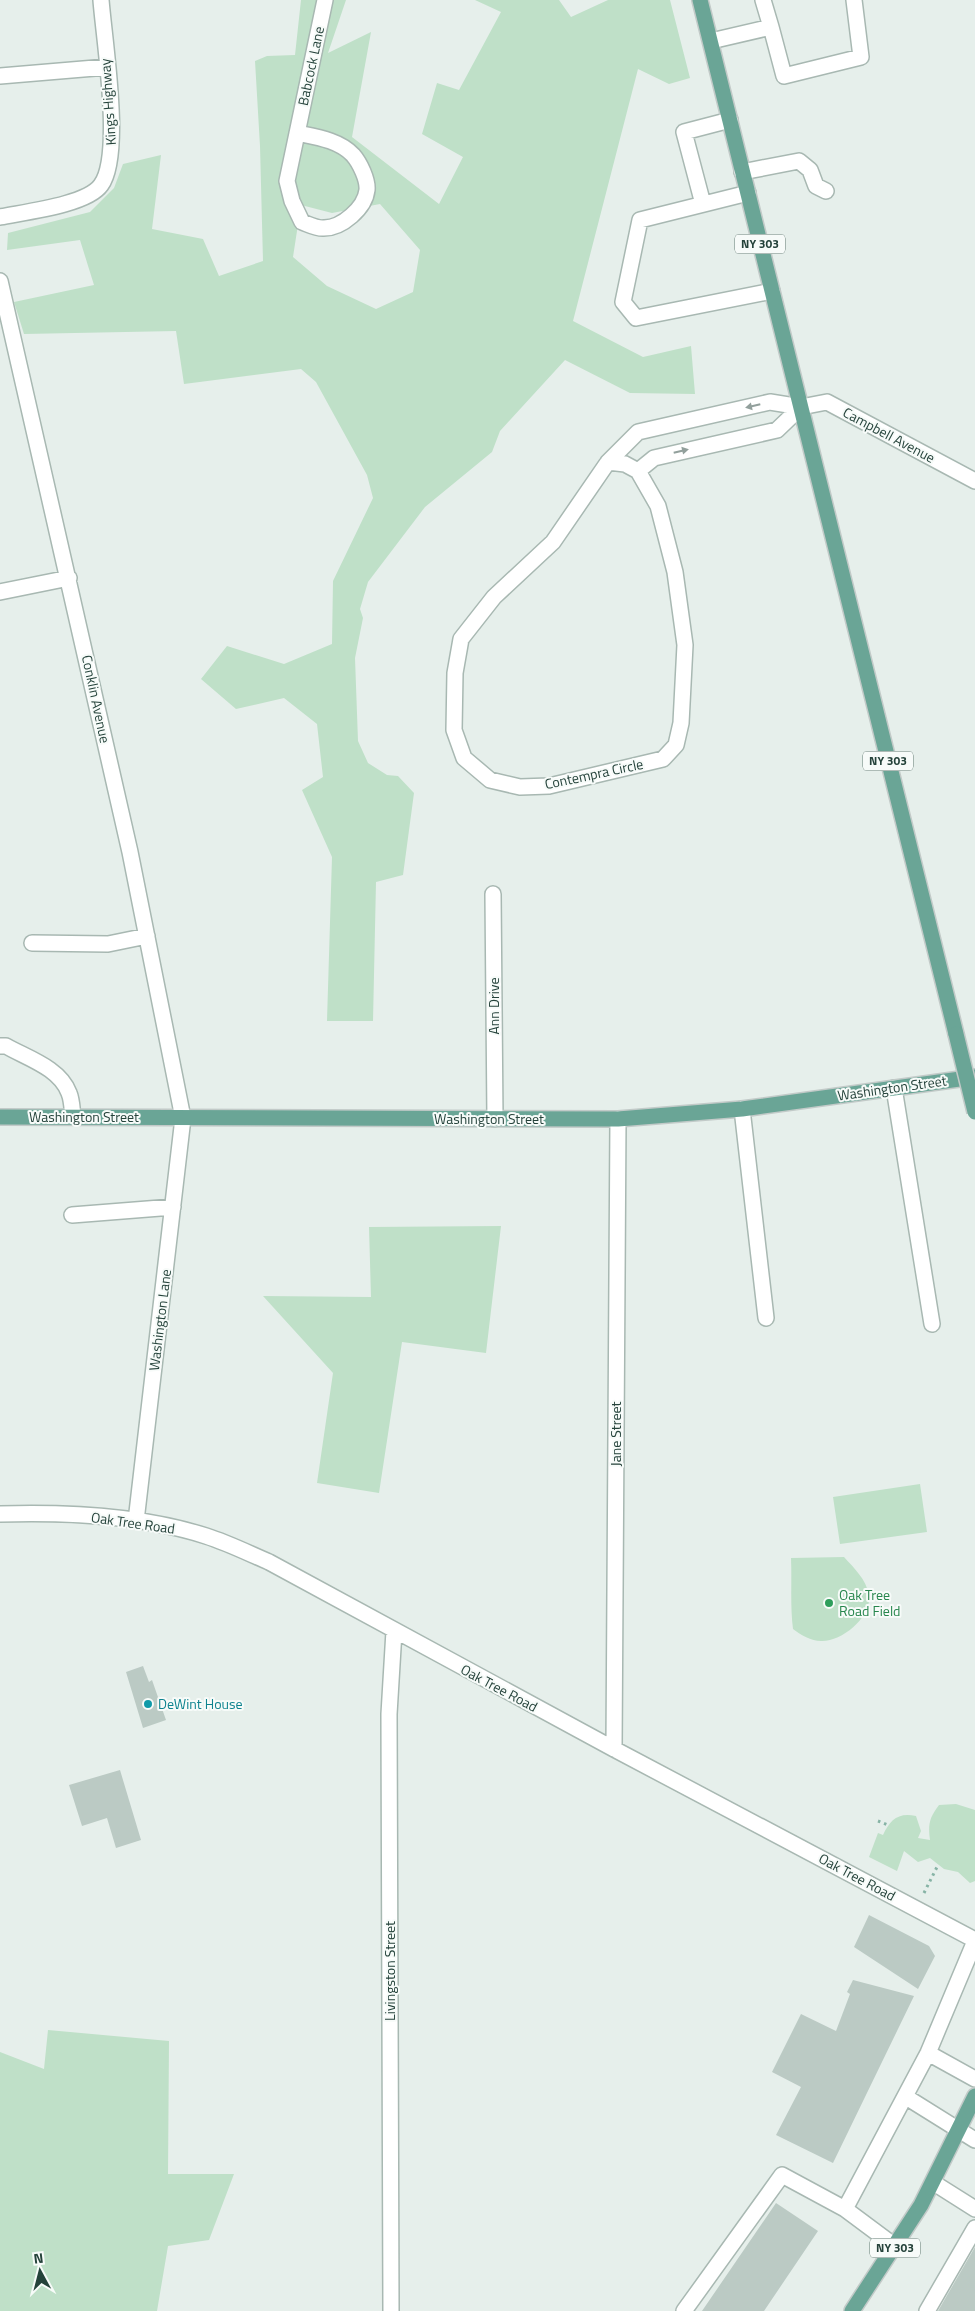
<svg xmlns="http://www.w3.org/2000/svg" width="975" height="2311" viewBox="0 0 975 2311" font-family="'Titillium Web',sans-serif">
  <rect width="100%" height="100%" fill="#e6efeb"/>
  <path fill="#bfe0c8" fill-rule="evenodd" d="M301 0H346L328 53 371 32 352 137 439 204 463 157 422 134 437 83 459 90 501 12 475 0H559L571 17 608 0H670L690 78 669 84 638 69 573 321 643 357 691 346 695 394 630 393 565 360 500 431 492 452 425 507 368 582 360 609 363 618 355 658 358 741 368 763 387 775 398 776 414 793 403 875 376 882 373 1021H327L332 857 302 790 323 777 317 724 284 698 236 709 201 679 227 646 284 664 332 644 333 581 373 498 367 475 316 382 301 369 184 384 176 331 24 334 14 302 94 285 80 240 7 250 8 233 90 212 114 188 123 164 161 155 152 229 203 239 219 276 263 261 260 146 255 61 267 56 295 55ZM380 204 420 250 413 292 376 309 327 286 293 257 301 205 332 213Z
    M501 1226 486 1353 402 1342 379 1493 317 1483 333 1373 263 1296 371 1297 369 1227Z
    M920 1484 927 1532 840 1544 833 1497Z
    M844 1557C854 1568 866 1579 869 1595 872 1617 842 1642 821 1641 811 1641 801 1635 793 1629 790 1606 792 1582 791 1558Z
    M956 1804 975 1810V1881L970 1883 958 1872 944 1869 930 1858 918 1862 904 1851 897 1871 869 1857 878 1833 883 1835C890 1820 898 1812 916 1816L921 1831 918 1838 930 1840C928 1825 929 1818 939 1805Z
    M48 2030 169 2041 168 2174H234L209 2240 168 2246 157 2311H0V2052L44 2069Z"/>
  <path fill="#bbcac4" d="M143 1666 149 1682 152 1680 166 1720 143 1728 126 1672Z
    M120 1770 141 1840 116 1848 107 1818 82 1826 69 1785Z
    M869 1915 929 1946 935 1956 918 1989 854 1947Z
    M853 1980 914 1996 833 2163 776 2135 801 2087 772 2072 801 2014 836 2031 850 1994 847 1992Z
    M776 2203 818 2231 764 2311H702Z
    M975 2247V2311H938Z"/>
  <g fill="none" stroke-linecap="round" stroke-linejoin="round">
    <g stroke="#a8b8b2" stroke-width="18">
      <path id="minor" d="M763 0 771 27
        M711 41 771 27 784 76 861 57 854 0
        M0 76 107 67
        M297 133C316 137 339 140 353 155 360 163 368 180 367 190 365 208 342 228 324 228 317 229 308 224 302 222L292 201 287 181 325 0
        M742 172 799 161 810 170 816 186 826 191
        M748 193 640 220 623 302 636 318 772 291
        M703 204 684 132 730 120
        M0 217C24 212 87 205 101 185 123 155 104 40 101 0
        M0 281 130 852 183 1118 136 1521
        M608 462 625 464 638 471 658 506 675 572 685 645 681 723 676 745 663 759 549 786 520 787 490 780 464 758 454 730 455 673 461 639 494 597 553 542 608 462 638 432 770 402 801 407 827 402 975 481
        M638 471 654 458 777 430 801 407
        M0 592 69 578
        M493 894 495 1119
        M32 943 108 944 147 936
        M0 1046H6C27 1058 60 1068 69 1093 72 1100 72 1109 73 1117
        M894 1088 932 1324
        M742 1109 766 1318
        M72 1215 173 1207
        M0 1514C67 1512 141 1515 206 1536 228 1543 248 1553 269 1562L614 1749 975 1940
        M614 1749 618 1119
        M928 2053 975 2079
        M906 2097 975 2140
        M934 2183 975 2209
        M896 2247 845 2209 928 2053 975 1941
        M391 2311 389 1714 394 1631
        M684 2311 782 2175 845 2209
        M927 2311 975 2228"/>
    </g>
    <g stroke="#c2cac8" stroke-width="18">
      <path id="major" d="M700 0 956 1034
        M0 1117 618 1119 742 1109 975 1077
        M852 2311 921 2205 975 2096"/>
    </g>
    <path stroke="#86b3a5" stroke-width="3" stroke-dasharray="2.5 4" stroke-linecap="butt" d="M878 1821 888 1825
      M924 1893 938 1865"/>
    <use href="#minor" stroke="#fff" stroke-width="15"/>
    <use href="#major" stroke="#6aa596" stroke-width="15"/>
    <g stroke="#c2cac8" stroke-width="18" stroke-linecap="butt">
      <path id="major-bridge" d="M956 1034 975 1112"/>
    </g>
    <use href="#major-bridge" stroke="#6aa596" stroke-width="15"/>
  </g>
  <defs><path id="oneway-solid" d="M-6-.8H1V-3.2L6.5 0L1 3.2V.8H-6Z" transform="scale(1.25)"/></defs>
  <g fill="#92a09c">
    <use href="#oneway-solid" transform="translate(753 406) rotate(167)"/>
    <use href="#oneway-solid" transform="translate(681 451) rotate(-13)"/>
  </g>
  <circle fill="#2e9e5b" stroke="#f7fbf9" stroke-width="2" cx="829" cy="1603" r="5"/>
  <circle fill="#0f9aa8" stroke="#f7fbf9" stroke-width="2" cx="148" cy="1704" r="5"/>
  <g text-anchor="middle" stroke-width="4" stroke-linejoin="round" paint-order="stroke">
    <g fill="#f7fbf9" stroke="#637a73" stroke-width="1">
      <rect x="735" y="234.5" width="50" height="19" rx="4"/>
      <rect x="863" y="751.5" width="50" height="19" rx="4"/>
      <rect x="870" y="2238.5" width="50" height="19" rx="4"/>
    </g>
    <g font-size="12" font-weight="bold" fill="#24423a">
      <text x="760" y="248">NY 303</text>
      <text x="888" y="765">NY 303</text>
      <text x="895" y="2252">NY 303</text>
    </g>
    <g font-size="14" fill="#24423a" stroke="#f7fbf9">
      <text transform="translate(311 66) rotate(-78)" y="5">Babcock Lane</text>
      <text transform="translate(108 102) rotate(-94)" y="5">Kings Highway</text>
      <text transform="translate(889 435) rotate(28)" y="5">Campbell Avenue</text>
      <text transform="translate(96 699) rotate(78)" y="5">Conklin Avenue</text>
      <text transform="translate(594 774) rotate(-12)" y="5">Contempra Circle</text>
      <text transform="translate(494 1006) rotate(-90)" y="5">Ann Drive</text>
      <text transform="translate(892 1088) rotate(-8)" y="5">Washington Street</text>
      <text x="84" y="1122">Washington Street</text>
      <text x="489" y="1124">Washington Street</text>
      <text transform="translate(160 1320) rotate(-83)" y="5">Washington Lane</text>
      <text transform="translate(616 1434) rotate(-90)" y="5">Jane Street</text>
      <text transform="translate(133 1523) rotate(8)" y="5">Oak Tree Road</text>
      <text transform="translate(499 1688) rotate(28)" y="5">Oak Tree Road</text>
      <text transform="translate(857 1877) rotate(28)" y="5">Oak Tree Road</text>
      <text transform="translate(390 1971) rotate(-90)" y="5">Livingston Street</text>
    </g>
    <g font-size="14" fill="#27864d" stroke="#f7fbf9" text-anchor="start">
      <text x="839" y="1600">Oak Tree<tspan x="839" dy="16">Road Field</tspan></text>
    </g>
    <g font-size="14" fill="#0d838f" stroke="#f7fbf9" text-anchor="start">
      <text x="158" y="1709">DeWint House</text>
    </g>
  </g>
  <g transform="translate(40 2271) rotate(353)" stroke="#f7fbf9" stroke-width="4" paint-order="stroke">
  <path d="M0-4L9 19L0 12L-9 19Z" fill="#24423a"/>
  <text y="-8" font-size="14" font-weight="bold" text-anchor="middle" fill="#24423a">N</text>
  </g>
</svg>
